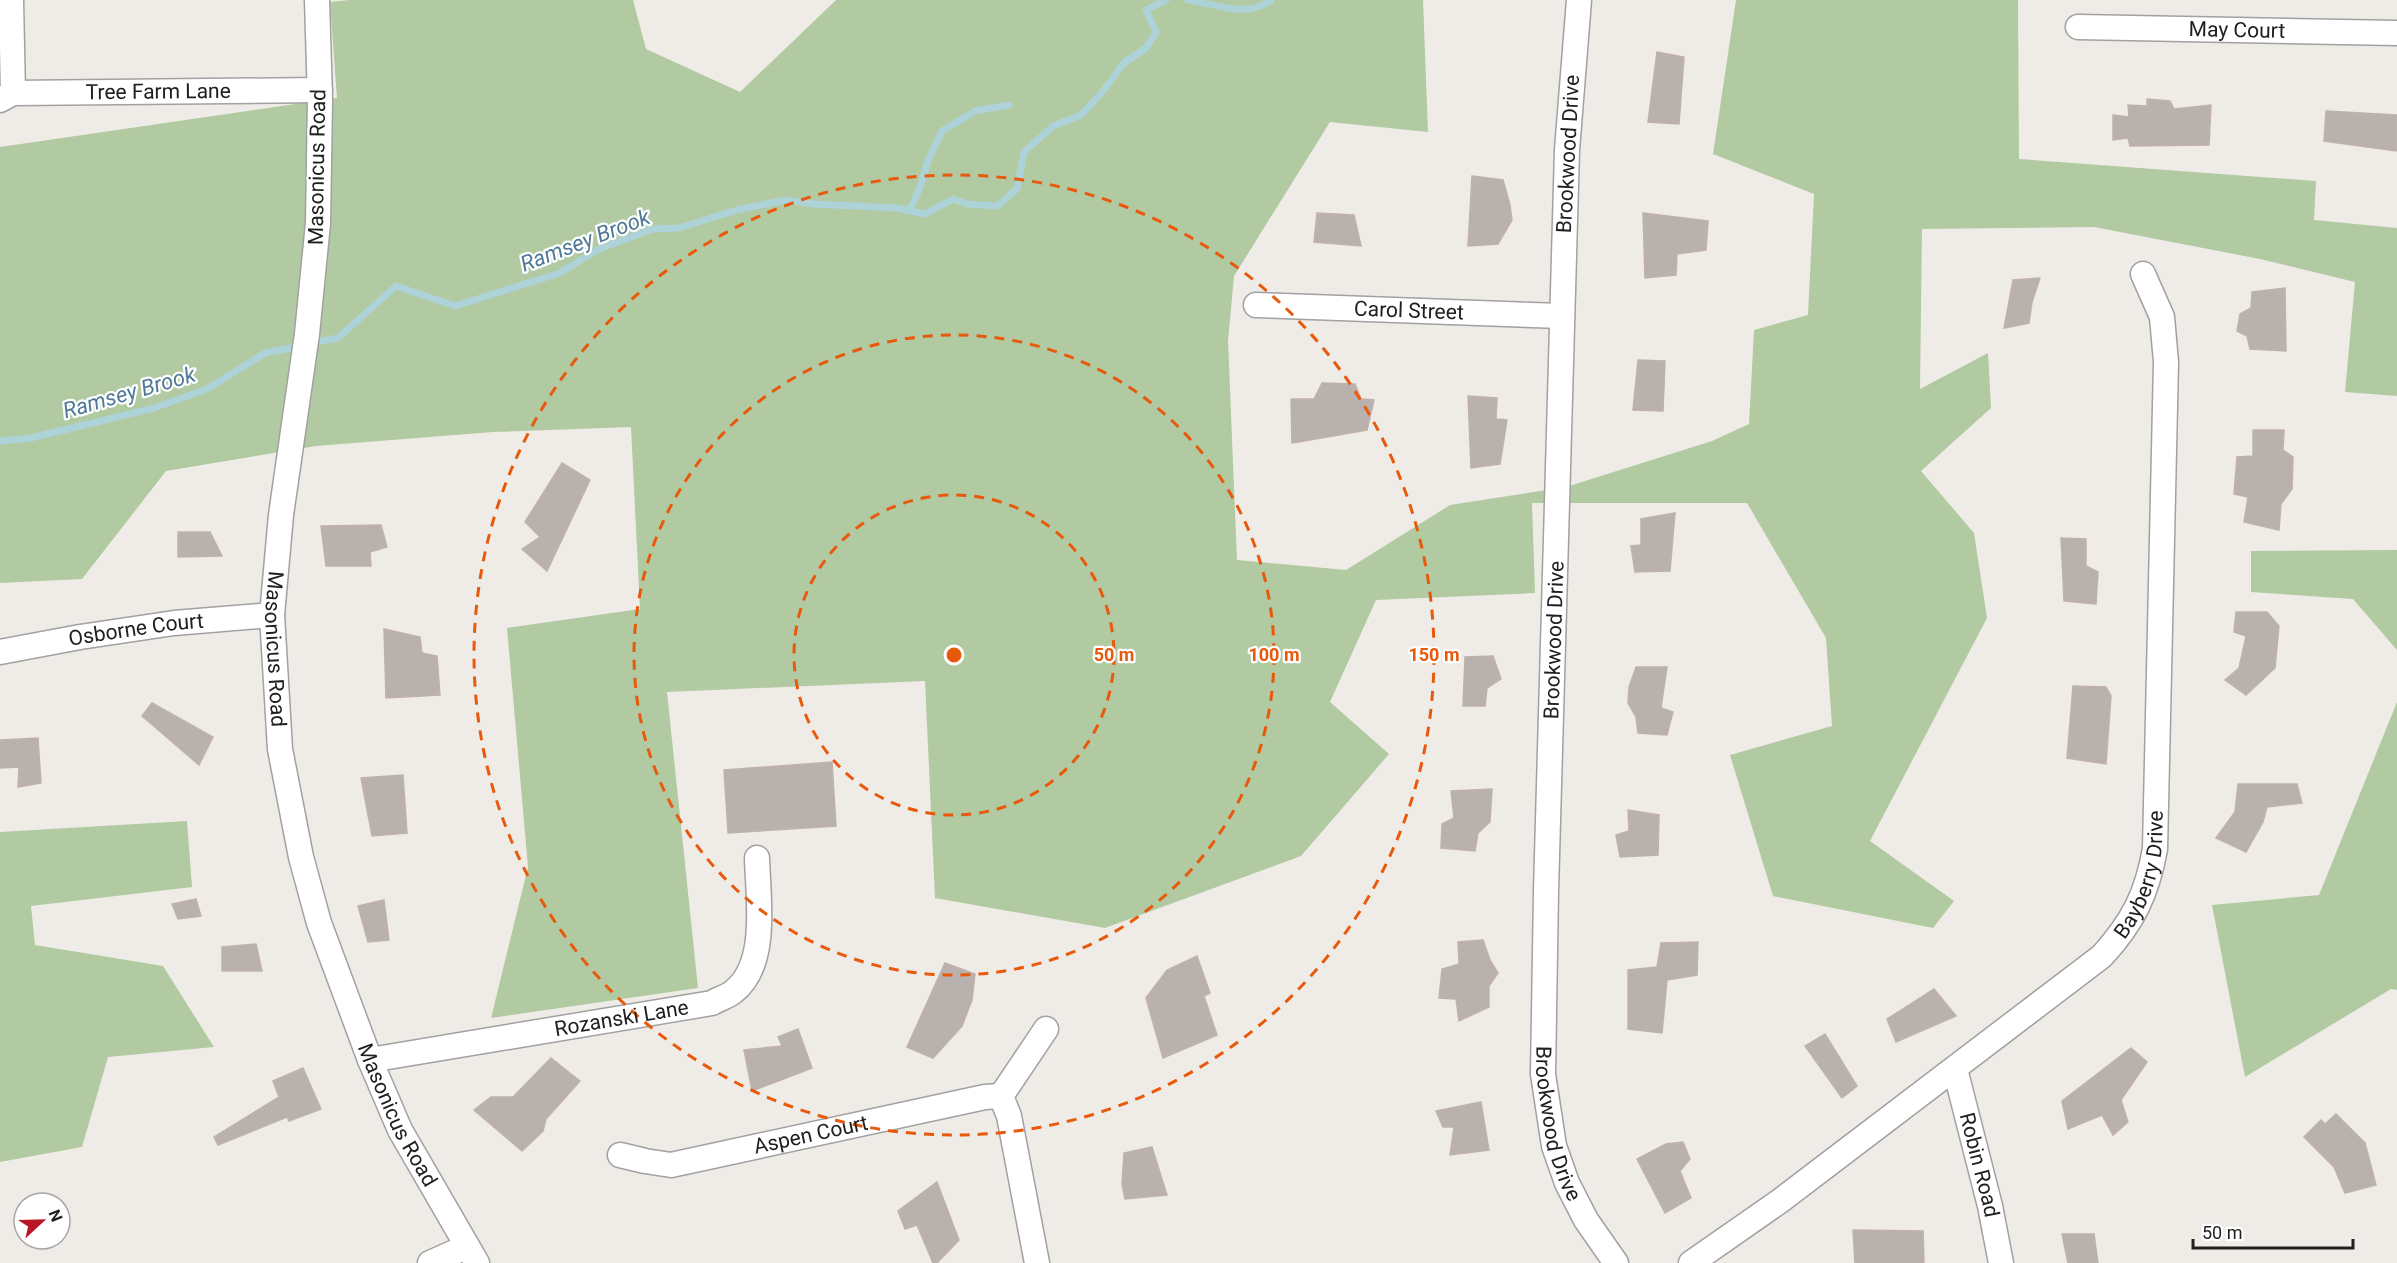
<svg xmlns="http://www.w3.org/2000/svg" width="2397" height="1263" viewBox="0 0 2397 1263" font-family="Roboto,sans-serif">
  <rect width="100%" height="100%" fill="#efece7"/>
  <path fill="#b1caa1" d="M349 0H633L646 49 740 92 836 0H1423L1428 132 1330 122 1234 276 1228 341 1237 560 1346 570 1450 505 1566 487 1712 441 1749 424 1754 330 1808 315 1814 194 1713 154 1736 0H2018L2019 159 2316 181 2314 220 2397 228V396L2345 392 2355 282 2260 259 2094 227 1922 229 1920 389 1988 353 1991 408 1921 471 1974 533 1987 618 1870 841 1954 901 1933 928 1773 896 1730 755 1832 726 1826 638 1747 503H1532L1535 593 1376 600 1330 702 1389 754 1301 856 1105 928 935 898 925 681 667 692 698 988 491 1018 528 867 507 628 640 609 631 427 493 432 316 446 166 471 82 579 0 583V147L337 98 330 2Z
    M2397 550V650L2353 599 2251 592V551Z
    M2397 702V990L2391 989 2245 1077 2212 905 2319 895Z
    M187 821 192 887 31 906 35 945 163 966 214 1047 108 1057 82 1147 0 1162V832Z"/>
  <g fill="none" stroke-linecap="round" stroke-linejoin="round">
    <path stroke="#add2d8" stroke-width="7" d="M1188 0C1216 4 1246 19 1271 0
      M909 211 920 188 928 160 942 131 975 111 1009 105
      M311 343 338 338 396 286 455 306 560 273 597 250 652 229 679 228 737 210 786 200 814 204 896 208 925 214 953 199 967 204 997 206 1017 189 1024 152 1053 126 1081 115 1104 90 1124 63 1146 48 1156 32 1146 10 1166 0
      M0 441 31 438 154 408 207 389 265 353 300 346"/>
  </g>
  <path fill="#b9b1ad" stroke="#c0b2ab" stroke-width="1.5" d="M1657 52 1684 57 1679 124 1648 122Z
    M2147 99 2170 101 2174 109 2211 105 2209 145 2130 146 2128 138 2113 140V115L2129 117 2128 105 2147 106Z
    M2326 111 2397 115V151L2324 141Z
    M1472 176 1503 180 1510 205 1512 220 1498 244 1468 246Z
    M1317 213 1354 215 1361 246 1314 242Z
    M1643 213 1708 221 1706 250 1677 254 1676 275 1645 278Z
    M2040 278 2032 302 2029 323 2004 328 2013 280Z
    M2285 288 2286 351 2250 349 2247 336 2237 331 2240 314 2251 308 2252 292Z
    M1638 360 1665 361 1663 411 1633 410Z
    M1322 383 1355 384 1361 399 1374 400 1367 430 1292 443 1291 399H1314Z
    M1468 396 1497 398 1496 419 1507 420 1500 464 1471 468Z
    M2253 430H2284L2283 450 2293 457 2292 489 2281 504 2279 530 2244 522 2248 497 2234 494 2237 457 2253 456Z
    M562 463 590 480 547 571 522 549 540 537 525 522Z
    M1675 513 1670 571 1635 572 1631 546 1641 545V519Z
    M381 525 387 547 370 552 371 566H326L321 526Z
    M178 532H210L222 556 178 557Z
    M2061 538 2086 539V566L2098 572 2096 604 2064 601Z
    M2236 612H2267L2279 626 2275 668 2246 695 2225 680 2239 668 2246 636 2234 632Z
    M384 629 420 637 422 653 437 656 440 695 386 698Z
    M1493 656 1501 679 1487 688 1485 706H1463L1465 657Z
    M1636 667H1667L1661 708 1673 712 1667 735 1638 733 1636 717 1628 703 1629 687Z
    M2073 686 2106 687 2111 696 2106 764 2067 758Z
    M152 703 213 737 199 765 142 716Z
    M38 738 41 783 18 787 19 767 0 768V740Z
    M832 762 836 826 728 833 724 770Z
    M403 775 407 833 372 836 361 778Z
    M2238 784H2297L2302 803 2267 807 2263 822 2246 852 2216 838 2235 812Z
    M1492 789 1490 822 1478 833 1475 851 1441 848 1442 824 1454 818 1451 791Z
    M1628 810 1659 815 1658 855 1620 857 1616 835 1629 831Z
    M196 899 201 916 178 919 172 904Z
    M384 900 389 940 368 942 358 906Z
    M1483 940 1490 960 1498 973 1489 986V1007L1459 1021 1456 999 1439 998 1442 969 1459 964 1458 942Z
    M1698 942 1697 975 1667 980 1662 1033 1628 1029V970L1657 967 1661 943Z
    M256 944 262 971H222V947Z
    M1197 956 1210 993 1204 996 1217 1035 1163 1058 1146 998 1167 970Z
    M945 963 975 974 972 1000 962 1026 933 1058 907 1047Z
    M1934 989 1956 1016 1896 1042 1887 1019Z
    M798 1029 812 1068 752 1091 744 1050 782 1046 778 1037Z
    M1825 1034 1857 1086 1842 1098 1805 1046Z
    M2131 1048 2147 1062 2121 1100 2128 1122 2113 1135 2102 1115 2068 1129 2062 1101Z
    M551 1058 580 1081 546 1119 543 1131 522 1151 474 1110 491 1097H513Z
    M303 1068 321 1109 289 1121 287 1117 218 1145 214 1137 279 1097 273 1081Z
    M1481 1102 1489 1150 1450 1155 1454 1127H1443L1436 1111Z
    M2336 1114 2365 1143 2376 1185 2345 1193 2334 1167 2304 1137 2321 1120 2325 1124Z
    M1683 1142 1690 1159 1680 1171 1691 1198 1665 1213 1637 1159 1666 1144Z
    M1152 1147 1167 1195 1125 1199 1122 1184 1124 1153Z
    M937 1182 959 1240 937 1263H933L917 1225 905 1229 898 1211Z
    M1853 1230 1923 1231 1924 1263H1855Z
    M2062 1234H2094L2098 1263H2068Z"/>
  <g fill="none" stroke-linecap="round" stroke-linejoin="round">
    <g stroke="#a1a1a1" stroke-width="27">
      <g id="minor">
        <path d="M11 0 13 93"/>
        <path id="s1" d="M317 0 320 100 318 223 307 334 281 515 272 615 280 749 301 857 319 923 370 1060 400 1130 477 1263"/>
        <path id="s2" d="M1579 0 1567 150 1546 891 1543 1074 1554 1146 1567 1183 1586 1220 1616 1263"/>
        <path id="s3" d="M2078 27 2397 33"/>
        <path id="s4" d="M0 100 13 93 320 90"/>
        <path id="s5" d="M1256 305 1562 316"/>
        <path id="s6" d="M0 652 80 637 174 623 272 615"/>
        <path id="s7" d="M370 1060 712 1003C718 999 727 997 733 992 769 965 758 898 757 858"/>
        <path id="s8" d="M1955 1069 1990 1206 2001 1263"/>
        <path id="s9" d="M620 1155 645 1161 671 1165 985 1097 1001 1096"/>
        <path d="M430 1263 466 1247"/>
        <path d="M1037 1263 1009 1116 1001 1096 1046 1029"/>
        <path id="s10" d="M1691 1263 1780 1201 2102 956C2133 922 2147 894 2155 849L2166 362 2162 317 2143 274"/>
      </g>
    </g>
    <use href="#minor" stroke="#fff" stroke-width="24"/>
  </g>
  <g fill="none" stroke="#e8590c" stroke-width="3" stroke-dasharray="10 8">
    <circle cx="954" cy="655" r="160"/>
    <circle cx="954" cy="655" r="320"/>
    <circle cx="954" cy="655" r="480"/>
  </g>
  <g text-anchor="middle" stroke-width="4.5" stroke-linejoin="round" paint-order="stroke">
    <g font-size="21" fill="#202020" stroke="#fff">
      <text dy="7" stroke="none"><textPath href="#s3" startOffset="159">May Court</textPath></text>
      <text dy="7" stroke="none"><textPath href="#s4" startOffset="160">Tree Farm Lane</textPath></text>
      <text transform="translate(1568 154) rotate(-87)" y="7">Brookwood Drive</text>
      <text transform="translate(317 167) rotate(-89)" y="7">Masonicus Road</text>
      <text dy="7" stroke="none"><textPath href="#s5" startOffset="153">Carol Street</textPath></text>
      <text dy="7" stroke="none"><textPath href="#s6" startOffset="138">Osborne Court</textPath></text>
      <text transform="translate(1554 640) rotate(-88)" y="7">Brookwood Drive</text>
      <text dy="7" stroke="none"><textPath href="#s1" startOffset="652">Masonicus Road</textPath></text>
      <text dy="7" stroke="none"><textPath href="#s10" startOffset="606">Bayberry Drive</textPath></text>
      <text dy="7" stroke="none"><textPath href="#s7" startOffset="255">Rozanski Lane</textPath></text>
      <text dy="7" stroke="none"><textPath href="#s1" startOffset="1138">Masonicus Road</textPath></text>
      <text dy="7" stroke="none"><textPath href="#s2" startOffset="1126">Brookwood Drive</textPath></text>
      <text dy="7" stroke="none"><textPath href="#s9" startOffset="195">Aspen Court</textPath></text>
      <text dy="7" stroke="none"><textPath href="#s8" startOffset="99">Robin Road</textPath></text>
    </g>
    <g font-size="22" font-style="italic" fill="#4f7997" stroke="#fff">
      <text transform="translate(585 240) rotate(-21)" y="8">Ramsey Brook</text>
      <text transform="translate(129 392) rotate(-16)" y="8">Ramsey Brook</text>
    </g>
  </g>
  <circle cx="954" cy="655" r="9" fill="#e8590c" stroke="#fff" stroke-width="3"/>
  <g font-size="18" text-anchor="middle" font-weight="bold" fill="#e8590c" stroke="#fff" stroke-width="4.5" stroke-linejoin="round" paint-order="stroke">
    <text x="1114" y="661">50 m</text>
    <text x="1274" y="661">100 m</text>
    <text x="1434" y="661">150 m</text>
  </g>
  <g transform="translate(42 1221) rotate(68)"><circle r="28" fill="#ffffff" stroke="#a6a6a6" stroke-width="1.5"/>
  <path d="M0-4.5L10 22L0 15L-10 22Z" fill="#ba1625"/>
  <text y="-9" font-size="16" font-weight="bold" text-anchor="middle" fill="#202020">N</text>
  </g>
  <path d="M2193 1239v9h160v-9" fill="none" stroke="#202020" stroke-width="3"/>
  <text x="2202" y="1239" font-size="18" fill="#202020" stroke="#ffffff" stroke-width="4.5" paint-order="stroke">50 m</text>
</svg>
